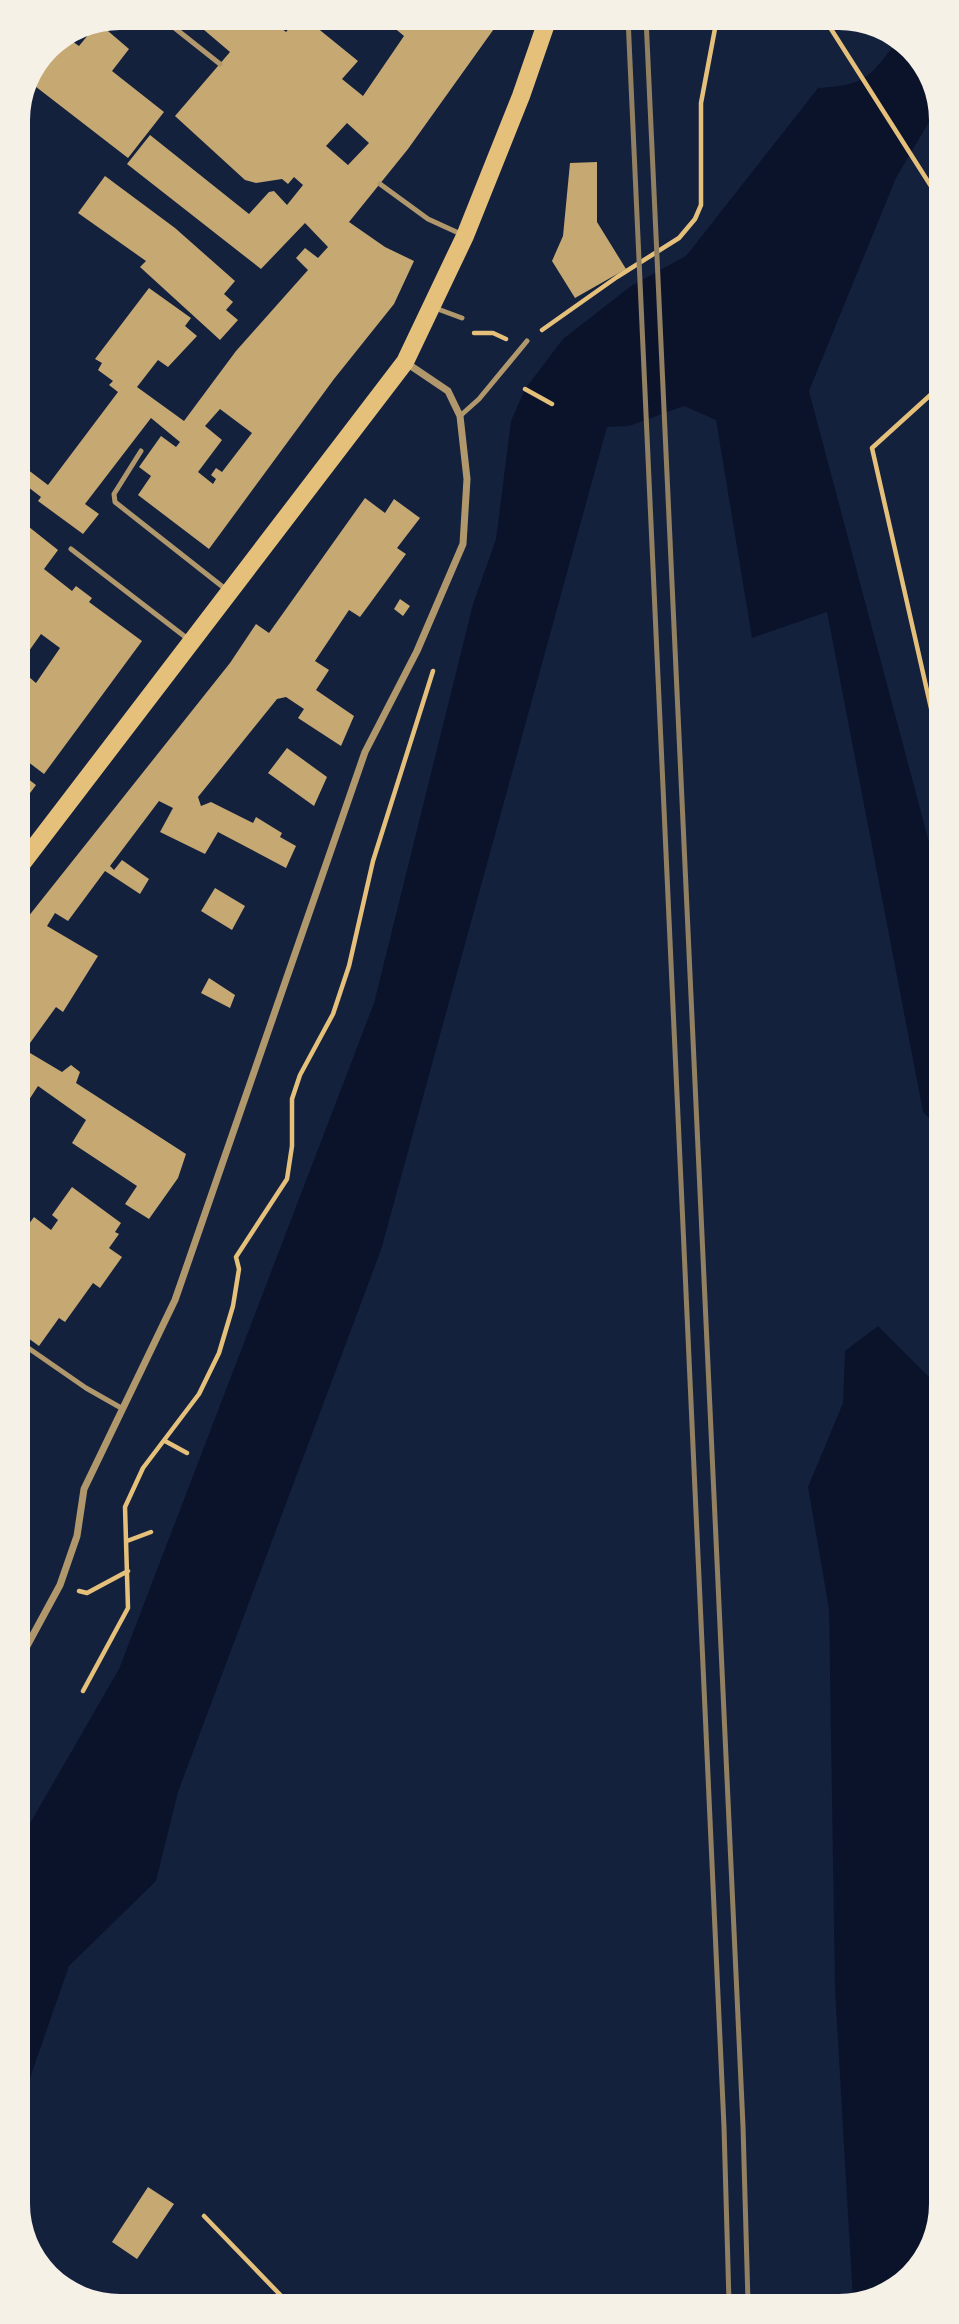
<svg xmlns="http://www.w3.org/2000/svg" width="959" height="2324" viewBox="0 0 959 2324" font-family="Spectral,serif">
  <rect width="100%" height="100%" fill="#14213d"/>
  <path fill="#0b132b" d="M900 38 936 87V110L896 178 809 391 938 876 939 1128 923 1112 827 612 752 638 716 420 684 406 629 426 607 427 381 1250 178 1792 156 1881 69 1966 22 2101V1837L119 1669 374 1003 473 604 496 539 511 421 525 389 563 339 631 286 686 256 818 88C869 85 869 76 900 38Z
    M878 1326 932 1380 939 1379 941 2205 921 2266 872 2301H853L835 1991 829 1609 808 1487 843 1403 845 1351Z"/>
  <path fill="#c6a872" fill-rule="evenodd" d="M190 18H269L286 32 298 18H305L358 61 342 79 363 96 404 36 386 21 388 18H491L489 21 496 26 408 149 349 222 385 247 414 261 394 304 334 379 209 549 138 495 151 476 139 467 161 436 176 447 180 442 151 418 85 504 99 514 83 534 38 501 41 497 19 480V463L48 485 118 392 109 385 113 381 98 370 102 363 95 359 149 288 191 318 185 326 197 336 168 367 158 360 137 387 184 421 236 351 308 270 296 258 305 248 318 258 328 247 305 223 261 269 127 164 150 135 249 214 269 192 274 191 287 205 303 185 294 177 288 184 282 179 256 183 245 180 175 116 230 52ZM347 123 369 143 348 165 326 146ZM220 409 252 433 222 472 216 468 211 475 216 479 213 484 198 472 222 440 205 426Z
    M101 25 129 49 112 71 164 112 128 158 31 83 48 47 69 39 79 46 93 29Z
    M597 162V222L626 269 575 298 552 261 563 236 570 163Z
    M105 176 175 228 235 281 224 294 233 302 226 310 238 320 220 340 140 267 146 261 78 213Z
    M365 498 385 513 394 499 420 518 397 548 406 554 371 602 360 617 349 610 315 661 329 670 316 690 354 716 341 746 298 718 304 709 286 697 277 699 198 797 201 806 211 802 253 823 256 817 282 833 280 837 296 846 286 868 218 832 205 854 160 832 173 808 159 801 110 866 114 870 122 860 149 879 140 894 105 871 68 921 55 913 47 926 98 956 63 1012 56 1007 25 1050 62 1072 71 1065 80 1072 76 1083 186 1154 178 1178 149 1219 125 1204 137 1186 72 1143 86 1120 38 1086 25 1106 20 1103V927L230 663 256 624 269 633Z
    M19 519 58 550 44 569 72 591 76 586 92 598 89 602 142 641 44 774 19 755V682L23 685 29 677 36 683 60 648 41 634 19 665 21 599 19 597Z
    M400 599 410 606 403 616 394 609Z
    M287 748 327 777 314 806 268 773Z
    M19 772 36 785 19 808Z
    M215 888 245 906 232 930 201 911Z
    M209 978 235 995 230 1008 201 993Z
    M72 1187 121 1223 115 1232 119 1234 109 1248 122 1257 100 1288 93 1283 65 1322 59 1318 39 1346 21 1333 20 1236 34 1217 51 1230 58 1220 52 1215Z
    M148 2187 174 2204 137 2259 112 2242Z"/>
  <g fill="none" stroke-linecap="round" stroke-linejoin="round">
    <path stroke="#e5c07b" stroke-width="4.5" d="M824 18 936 194
      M542 330 617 277 679 238 695 219 701 205V103L717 18
      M474 333H493L506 339
      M525 389 552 404
      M937 389 872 448 938 739
      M165 1441 187 1453
      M127 1541 151 1532
      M79 1591 87 1593 128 1571
      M83 1691 128 1608 125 1507 143 1468 199 1394 219 1353 233 1306 239 1269 236 1257 287 1179 292 1146V1099L300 1075 333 1014 349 966 373 861 433 671
      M204 2216 290 2305"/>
    <path stroke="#b1986c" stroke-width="5" d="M162 18 220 64
      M380 184 428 219 463 235
      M435 308 462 318
      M460 416 479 399 527 341
      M141 451 114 494 115 502 228 591
      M71 549 188 639
      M21 1343 86 1388 123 1409"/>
    <path stroke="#b1986c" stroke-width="7" d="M21 1657 60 1585 77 1536 84 1489 175 1300 365 752 417 651 463 544 467 479 460 416 448 391 405 362"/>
    <path stroke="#e5c07b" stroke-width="18" d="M20 866 405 362 465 236 521 96 548 18"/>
    <path stroke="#918062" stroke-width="5" d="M628 18 724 2127 729 2302
      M646 18 743 2126 748 2302"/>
  </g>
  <path d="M0 0H959V2324H0ZM120 30H839A90 90 0 0 1 929 120V2204A90 90 0 0 1 839 2294H120A90 90 0 0 1 30 2204V120A90 90 0 0 1 120 30Z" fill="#f6f1e7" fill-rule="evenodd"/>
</svg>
